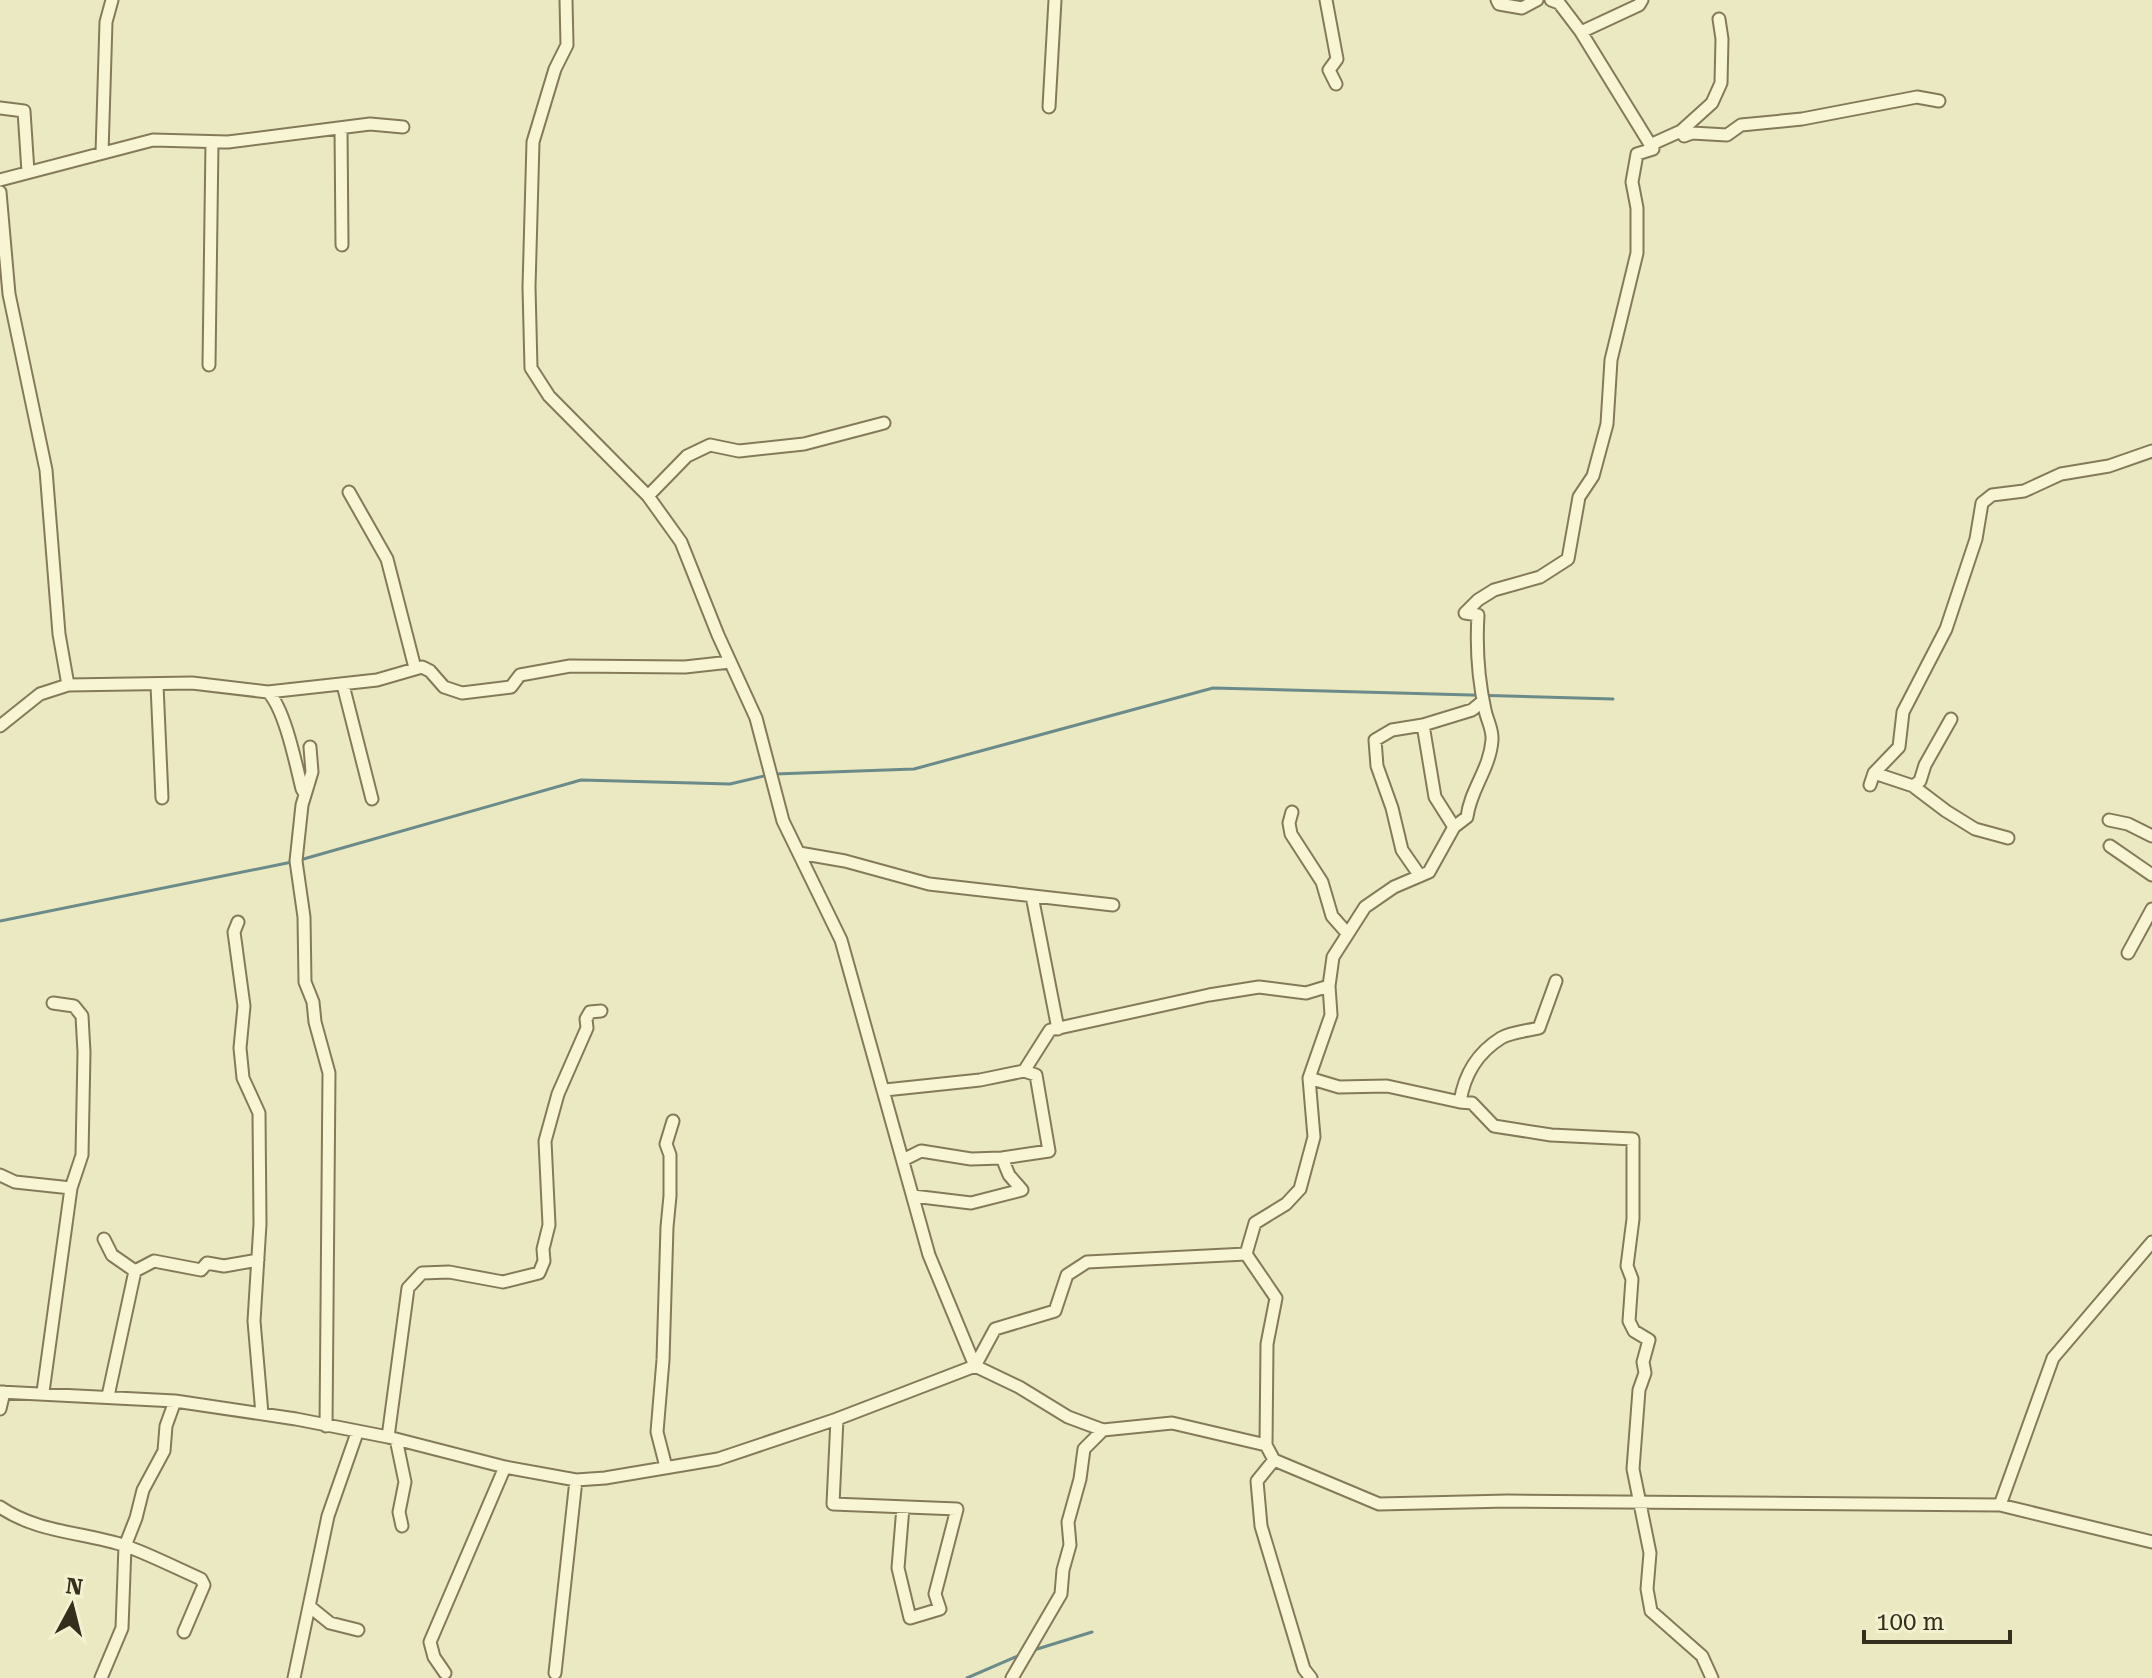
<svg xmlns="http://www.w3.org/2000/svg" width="2152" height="1678" viewBox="0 0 2152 1678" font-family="'Roboto Serif',serif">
  <rect width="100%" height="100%" fill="#ebe9c1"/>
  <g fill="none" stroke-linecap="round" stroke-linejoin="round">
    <path stroke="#6b8b8b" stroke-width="3" d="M775 774 914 769 1213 688 1613 699
      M300 860 581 780 730 784 768 775
      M0 921 292 862
      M1034 1650 1092 1632
      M967 1678 1020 1655"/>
    <g stroke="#847a59" stroke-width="15">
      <path id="street" d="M566 0 567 45 555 69 533 142 529 287 531 368 549 396 648 496 681 542 718 635 756 718 783 821 841 940 929 1255 975 1366 995 1329 1055 1311 1067 1275 1087 1262 1246 1254
        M1326 0 1337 59 1329 70 1336 84
        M1497 0 1499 4 1522 8 1537 0
        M1551 0 1559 3 1581 32 1639 5 1642 0
        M1049 107 1055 0
        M0 108 24 111 28 172
        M341 128 342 245
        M1681 131 1684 136 1692 133 1727 135 1741 125 1802 119 1917 97 1939 101
        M1650 145 1681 131 1712 103 1721 83 1722 39 1719 19
        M102 153 106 22 112 0
        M0 180 153 140 228 142 370 124 403 127
        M0 192 9 294 46 470 59 634 68 685
        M209 365 212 142
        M349 492 387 559 415 668
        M648 496 687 456 710 445 739 451 804 444 884 423
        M1465 613 1478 600 1494 590 1540 577 1568 559 1579 497 1593 476 1607 424 1611 360 1637 253V208L1632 182 1637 154 1653 149 1581 32
        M157 685 162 798
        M343 685 372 799
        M268 692C285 709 296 765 302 789L305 794
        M0 726 40 694 68 685 192 683 268 692 377 680 422 667 430 671 444 687 462 693 511 687 520 675 570 666 685 667 730 662
        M310 747 312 772 302 805 296 861 304 917 305 982 313 1002 315 1022 329 1073 326 1426
        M1874 773 1913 786 1946 811 1975 829 2008 838
        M1870 785 1874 773 1899 747 1903 712 1946 629 1976 539 1982 503 1992 495 2024 491 2061 474 2109 466 2152 451
        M1913 786 1920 781 1925 765 1951 719
        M1292 812 1289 823 1291 834 1322 882 1332 916 1347 933
        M2109 820 2128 824 2152 836
        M1454 827 1435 797 1423 725 1472 710 1483 701
        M2110 846 2152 875
        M799 853 845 861 929 884 1113 905
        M1420 876 1402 850 1392 808 1377 766 1375 740 1392 730 1423 725
        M1032 896 1058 1029
        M238 922 234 932 244 1006 240 1048 243 1078 259 1113 260 1224 254 1321 262 1414
        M2128 953 2152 909
        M1309 1078 1339 1087 1387 1086 1460 1102C1464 1076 1477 1053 1501 1038 1511 1032 1527 1031 1539 1028L1556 981
        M885 1090 980 1080 1024 1071 1050 1030 1209 995 1259 987 1306 993 1329 986
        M1460 1102 1472 1103 1494 1126 1551 1135 1633 1139V1219L1627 1266 1632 1279 1629 1321 1634 1331 1649 1340 1643 1362 1645 1373 1639 1390 1633 1469 1650 1553 1647 1589 1651 1611 1702 1656 1712 1678
        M903 1160 921 1151 971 1159 1002 1158 1049 1151 1036 1075 1024 1071
        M0 1175 15 1182 71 1188
        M913 1196 971 1203 1022 1190 1009 1175 1002 1158
        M104 1239 112 1255 135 1271 154 1261 201 1270 207 1263 224 1266 258 1260
        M0 1392 175 1401 296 1419 388 1437 505 1467 576 1480 605 1478 718 1459 837 1419 975 1366 1019 1387 1068 1417 1103 1430 1172 1423 1266 1445 1274 1460 1379 1504 1508 1501 2000 1505 2152 1542
        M43 1392 71 1188 82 1155 84 1052 82 1016 74 1006 53 1003
        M108 1396 135 1271
        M0 1409 4 1392
        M837 1419 833 1504 957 1509 935 1594 940 1609 910 1618 898 1568 903 1507
        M388 1437 408 1288 422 1273 449 1272 503 1282 539 1273 544 1261 543 1249 549 1225 545 1141 558 1094 587 1028 586 1019 590 1012 601 1011
        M396 1439 405 1482 399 1512 402 1526
        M1266 1445 1267 1344 1276 1298 1246 1254 1255 1223 1286 1204 1300 1189 1314 1137 1309 1078 1331 1015 1329 986 1333 957 1365 907 1394 887 1429 872 1454 827 1467 817C1470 790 1490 769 1492 740 1493 730 1487 720 1485 710 1478 678 1476 647 1478 615L1465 613
        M1274 1460 1257 1481 1261 1526 1304 1669 1311 1678
        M666 1467 657 1432 663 1360 667 1227 670 1196V1155L666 1144 673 1121
        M2000 1505 2053 1358 2152 1242
        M0 1507C38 1533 83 1532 126 1546 151 1555 176 1568 201 1579L204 1585 184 1632
        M309 1606 330 1623 358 1630
        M445 1673 434 1657 430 1642 505 1467
        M555 1673 576 1480
        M101 1678 122 1628 125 1546 136 1518 143 1490 164 1451 166 1426 175 1401
        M294 1678 328 1516 357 1433
        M1012 1678 1061 1594 1063 1570 1070 1545 1068 1522 1080 1479 1084 1449 1103 1430"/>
    </g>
    <use href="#street" stroke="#f7f5d3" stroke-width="11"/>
  </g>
  <g transform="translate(72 1606) rotate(7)" stroke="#f3f2d0" stroke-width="6" paint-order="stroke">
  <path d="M0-6L14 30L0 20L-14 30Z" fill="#342e1d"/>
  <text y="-12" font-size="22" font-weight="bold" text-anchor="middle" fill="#342e1d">N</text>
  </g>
  <path d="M1864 1630v12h146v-12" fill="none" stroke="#342e1d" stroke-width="4"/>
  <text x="1876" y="1630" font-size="24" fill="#342e1d" stroke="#f3f2d0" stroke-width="6" paint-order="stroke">100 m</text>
</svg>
